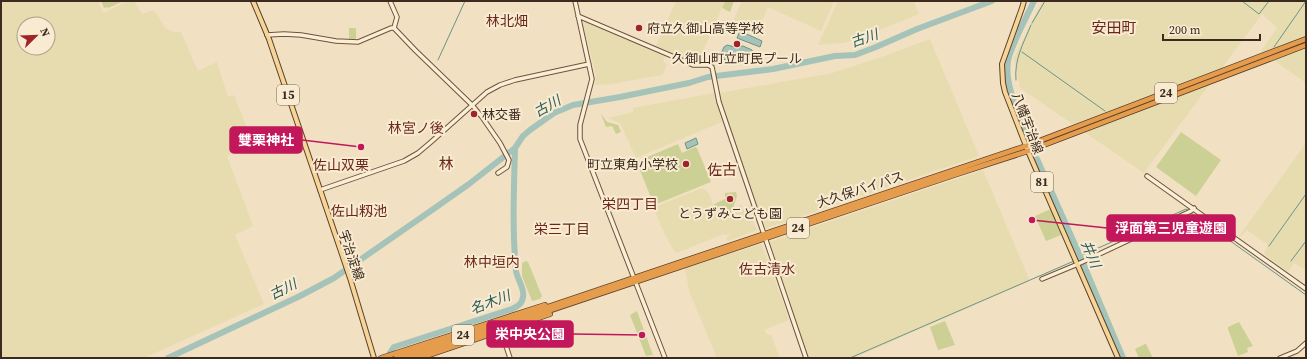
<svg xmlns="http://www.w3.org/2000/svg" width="1307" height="359" viewBox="0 0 1307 359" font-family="'Source Serif 4','Noto Sans JP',serif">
  <rect width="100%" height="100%" fill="#f1e1c2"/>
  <path fill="#e7dcaf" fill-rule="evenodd" d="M1 1H98L103 13 128 1H134L142 14 153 10 157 14 165 28 175 32H181L198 71 217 62 228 97 234 95 253 143 252 146 227 156 253 226 235 235 264 304 144 358H1ZM24 24H48V48H24Z
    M676 1H725L698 62 685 59 656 46Z
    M742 1H834L821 31 768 7 757 32 733 21Z
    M838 1H914L919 14 858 39 844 43 818 45Z
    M1042 1H1306V83L1261 51 1277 28 1262 14 1144 173 1020 88 1014 58Z
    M586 21 666 55 663 62 667 64 663 75 611 84 595 85 596 75 583 24Z
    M930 39 979 156 764 229 719 93 832 73 887 55Z
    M714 93 722 122 636 158 620 123 608 118 633 112V108Z
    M1306 143V271L1294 263 1288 272 1264 254 1268 245 1247 230 1237 239Z
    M983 170 1030 281 854 358H808L769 242Z
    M702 188 706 190 709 194 719 219 750 205V215L757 230 728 241 726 238 730 235V234L725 235 724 234 676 253 668 241 654 210 655 207Z
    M761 244 769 263 789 320 764 330 768 335H771L780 358H717L689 291 685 268Z"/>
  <path fill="#ccd095" d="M101 1H124L108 8 107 7 104 8Z
    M725 1H734L730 12 722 8Z
    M349 28H356V38L355 40H349Z
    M601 114 607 122 618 125 621 132 616 134 612 126 606 127Z
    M1181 132 1221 160 1196 196 1156 167Z
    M678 144 682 153 695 147 697 148 711 182 654 205 637 163 638 161Z
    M736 192 737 196 733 208 738 209 741 205 742 208 719 218 714 204 725 199V193Z
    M1051 209 1061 235 1046 241 1035 216Z
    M526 261 528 262 542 296 540 299 532 301 522 276V263Z
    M637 311 653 355 646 356 630 315Z
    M945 321 955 345 938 350 930 327Z
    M1239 322 1253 346 1247 348 1248 352 1238 356 1228 329V327Z
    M1145 344H1146L1153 358H1139L1135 349Z"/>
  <path fill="#a5c3b9" stroke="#6b9387" d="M740 31 762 41 760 47 737 38Z
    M727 45 735 47 743 46 752 50 753 53 750 55 722 60 720 56 724 47Z
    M696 138 698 144 687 149 685 143Z"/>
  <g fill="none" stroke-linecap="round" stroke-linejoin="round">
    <path stroke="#6b9387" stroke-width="1" d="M1242 1 1259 14 1269 1
      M1032 23 1045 1
      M1274 47 1306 1
      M1022 52 1105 111
      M438 60 465 1
      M1016 80C1014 60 1023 44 1031 25
      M1191 213 1306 295
      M1269 246 1306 194
      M1078 257 1186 209 1189 211
      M1291 261 1306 241
      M850 358 1074 261"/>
    <path stroke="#a5c3b9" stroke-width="6" d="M1028 136C1019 115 1002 80 1009 57 1014 40 1026 18 1034 1
      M1037 159 1080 256 1123 358
      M390 353 394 347 512 309C518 306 522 304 523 297 525 288 517 279 516 271 512 230 514 189 515 148
      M168 358 300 296 334 278 432 210 469 184 515 148 523 136 530 130 554 113 573 105 620 97 689 83 708 77 773 69 835 56 855 55 876 47 917 29 992 1"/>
    <g stroke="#6e533b" stroke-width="5.5">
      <path id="secondary" d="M390 1 397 17 394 28
        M575 1 592 79 580 125V139L665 358
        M578 16 693 65H708L712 67 719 102 806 358
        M267 35 284 34 301 35 336 41 358 42 391 28H394L415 50 472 105 482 117 500 143 509 160 507 167 498 173
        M1147 176 1306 289
        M320 190 404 161 418 153 431 142 487 92 500 85 515 80 589 64
        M1042 279 1078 264 1191 211 1194 208
        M501 331 510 358
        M1280 358 1297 351 1306 343"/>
    </g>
    <g stroke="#5a402c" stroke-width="6">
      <path id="primary" d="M253 1 269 39 350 278 374 358
        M1024 1 1022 8 1002 64 1003 83 1005 92 1028 151 1118 358"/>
    </g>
    <g stroke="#5a402c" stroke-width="6">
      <path id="highway" d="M381 358 545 305
        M396 358 1026 146 1306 39
        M408 358 957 174 1028 151 1306 45
        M420 358 550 314"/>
    </g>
    <use href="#secondary" stroke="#fbeed6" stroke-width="3.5"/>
    <use href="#primary" stroke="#f7d598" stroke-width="4"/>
    <use href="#highway" stroke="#e69c4d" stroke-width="4.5"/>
  </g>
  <g fill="#a0232a" stroke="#f8ebd2" stroke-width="1.5">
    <circle cx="639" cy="28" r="4"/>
    <circle cx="737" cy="44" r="4"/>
    <circle cx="474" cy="114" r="4"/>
    <circle cx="686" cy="164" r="4"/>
    <circle cx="730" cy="199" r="4"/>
  </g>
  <g text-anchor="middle" stroke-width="4" stroke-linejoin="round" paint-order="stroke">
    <g fill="#f8ebd2" stroke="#746453" stroke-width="1">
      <rect x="1155" y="83" width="22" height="20" rx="3"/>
      <rect x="277" y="85" width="22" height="20" rx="3"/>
      <rect x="1031" y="172" width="22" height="20" rx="3"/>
      <rect x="787" y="218" width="22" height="20" rx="3"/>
      <rect x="452" y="325" width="22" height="20" rx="3"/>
    </g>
    <g font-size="12" font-weight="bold" fill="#3b2a1d">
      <text x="1166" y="97">24</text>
      <text x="288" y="99">15</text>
      <text x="1042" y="186">81</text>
      <text x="798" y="232">24</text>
      <text x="463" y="339">24</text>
    </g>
    <g font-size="13" fill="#3b2a1d" stroke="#f8ebd2" text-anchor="start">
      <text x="647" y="33">府立久御山高等学校</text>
      <text x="737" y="63" text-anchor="middle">久御山町立町民プール</text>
      <text x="482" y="119">林交番</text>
      <text x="678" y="169" text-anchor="end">町立東角小学校</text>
      <text x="730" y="218" text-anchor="middle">とうずみこども園</text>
    </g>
    <g font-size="13" fill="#3b2a1d" stroke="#f8ebd2">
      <text transform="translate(1028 123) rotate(69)" y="5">八幡宇治線</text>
      <text transform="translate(860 189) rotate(-18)" y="5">大久保バイパス</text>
      <text transform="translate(352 255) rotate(71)" y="5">宇治淀線</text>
    </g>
    <g font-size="14" fill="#6b2719" stroke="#f8ebd2">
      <text x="507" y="26">林北畑</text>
      <text x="416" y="133">林宮ノ後</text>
      <text x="341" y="170">佐山双栗</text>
      <text x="630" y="209">栄四丁目</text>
      <text x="359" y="216">佐山籾池</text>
      <text x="562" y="234">栄三丁目</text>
      <text x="492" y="267">林中垣内</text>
      <text x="767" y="274">佐古清水</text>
    </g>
    <g font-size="14" font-style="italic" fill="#2b5c57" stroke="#f8ebd2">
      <text transform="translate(864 38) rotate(-19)" y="5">古川</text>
      <text transform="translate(547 106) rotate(-29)" y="5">古川</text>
      <text transform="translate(1091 254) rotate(67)" y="5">井川</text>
      <text transform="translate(283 289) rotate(-26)" y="5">古川</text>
      <text transform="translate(490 302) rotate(-21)" y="5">名木川</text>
    </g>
    <g font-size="15" fill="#6b2719" stroke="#f8ebd2">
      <text x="1114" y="33">安田町</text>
      <text x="446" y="169">林</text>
      <text x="722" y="175">佐古</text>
    </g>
  </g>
  <path fill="none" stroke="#c2185b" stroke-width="1.5" d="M361 147L302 140M1032 220L1107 228M642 335L573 334"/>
  <g fill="#c2185b" stroke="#f8ebd2" stroke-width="1.5">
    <circle cx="361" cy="147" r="4"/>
    <circle cx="1032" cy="220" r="4"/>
    <circle cx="642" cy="335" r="4"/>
  </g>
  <g fill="#c2185b" stroke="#c2185b" stroke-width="1.5">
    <rect x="230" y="127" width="72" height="26" rx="4"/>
    <rect x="1107" y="215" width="128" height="26" rx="4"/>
    <rect x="487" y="321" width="86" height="26" rx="4"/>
  </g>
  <g font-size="14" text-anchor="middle" font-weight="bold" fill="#fff">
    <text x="266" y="145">雙栗神社</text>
    <text x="1171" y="233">浮面第三児童遊園</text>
    <text x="530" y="339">栄中央公園</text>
  </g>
  <rect width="1307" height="359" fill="none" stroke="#3b2a1d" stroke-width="4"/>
  <g transform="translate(36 36) rotate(67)"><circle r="19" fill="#f8ebd2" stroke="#ac9e8a"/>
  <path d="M0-3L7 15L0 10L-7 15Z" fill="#a0232a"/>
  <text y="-6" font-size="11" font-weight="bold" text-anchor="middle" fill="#3b2a1d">N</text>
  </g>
  <path d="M1163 34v6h97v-6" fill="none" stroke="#3b2a1d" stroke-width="2"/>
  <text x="1169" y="34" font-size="12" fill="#3b2a1d" stroke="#f8ebd2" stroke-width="3" paint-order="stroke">200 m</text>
</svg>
